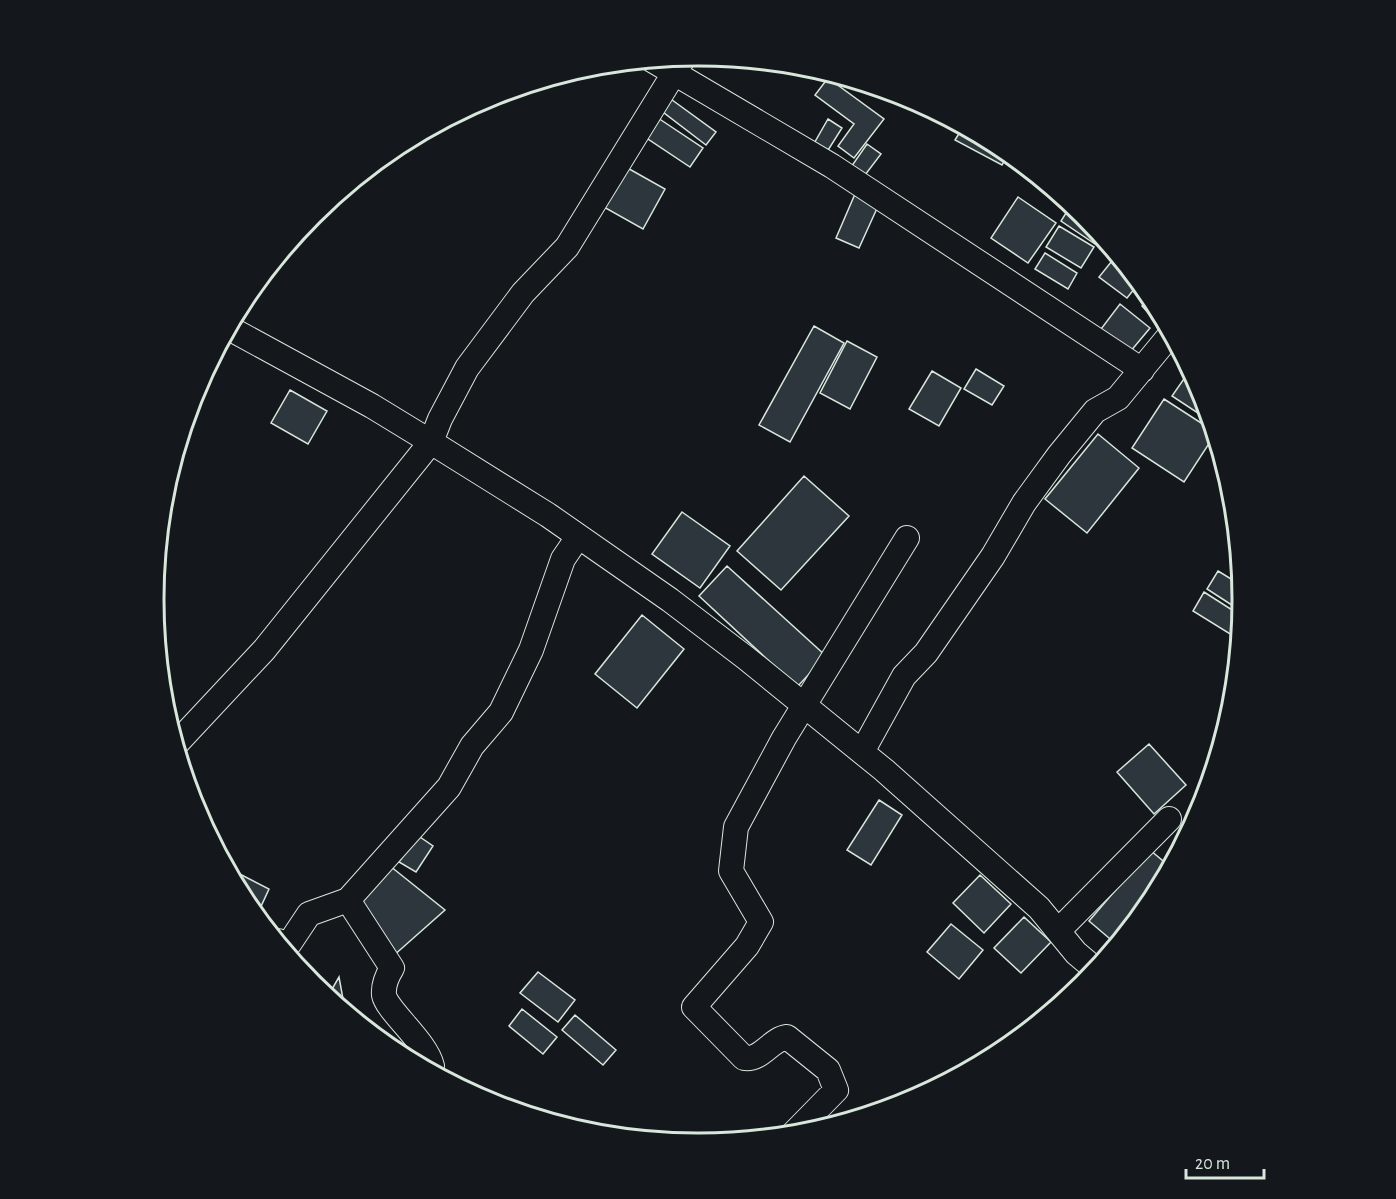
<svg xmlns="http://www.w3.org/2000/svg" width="1396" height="1199" viewBox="0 0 1396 1199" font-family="'Alegreya Sans',sans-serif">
  <rect width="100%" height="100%" fill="#14181c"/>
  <path fill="#2c363c" stroke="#d8e6dc" stroke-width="1.5" d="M828 78 884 119 854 158 838 146 854 124 815 95Z
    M668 97 716 132 706 145 659 109Z
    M658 118 703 148 690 167 645 137Z
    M828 119 842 128 825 155 812 147Z
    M963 127 1008 154 1002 165 955 140Z
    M867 144 881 154 862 179 849 170Z
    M624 166 665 189 643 229 602 206Z
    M855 194 879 204 859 248 836 238Z
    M1018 197 1056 223 1028 263 991 238Z
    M1071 205 1102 239 1098 246 1061 221Z
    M1059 226 1094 247 1081 268 1046 247Z
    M1045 253 1077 273 1068 289 1035 269Z
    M1116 256 1139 283 1127 298 1099 277Z
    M1150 297 1165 324 1161 327 1142 306Z
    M1120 304 1150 328 1130 352 1101 329Z
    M814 326 844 343 790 442 759 425Z
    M847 341 877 357 850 409 820 393Z
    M976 369 1004 386 992 405 964 389Z
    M932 371 961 388 939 426 909 409Z
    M1188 373 1201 392 1210 421 1172 396Z
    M290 390 327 411 308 444 271 423Z
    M1164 399 1212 430 1214 436 1184 482 1132 448Z
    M1098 434 1139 468 1087 533 1045 499Z
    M804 476 849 516 781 590 737 551Z
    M682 512 730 546 700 588 652 554Z
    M727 566 826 656 797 687 699 596Z
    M1218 571 1241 585V611L1207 589Z
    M1204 592 1240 615 1239 631 1235 637 1193 611Z
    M642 615 684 649 637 708 595 674Z
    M1149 744 1186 785 1154 814 1117 772Z
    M879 800 902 815 871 865 847 850Z
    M417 835 433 846 416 872 399 862Z
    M1150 850 1169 866 1150 902 1116 944 1089 921Z
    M390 866 445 910 392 957 356 910Z
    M232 870 269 889 257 915 245 901 230 873Z
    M980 875 1011 904 984 933 953 903Z
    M1024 917 1051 942 1021 973 994 948Z
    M951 924 983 950 959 979 927 952Z
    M538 972 575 1000 558 1022 520 993Z
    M339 977 345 1010 328 996Z
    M522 1009 557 1037 543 1054 509 1026Z
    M575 1015 616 1050 603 1065 562 1030Z"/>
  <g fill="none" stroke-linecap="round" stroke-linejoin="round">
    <g stroke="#d8e6dc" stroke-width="26">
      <path id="minor" d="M684 57 567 247 523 293 467 368 440 419 431 442 548 515 670 600 746 658 884 770 1039 908 1076 953 1095 969
        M652 60 832 166 1142 370
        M176 744 264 650 431 442 372 406 229 328
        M862 752 904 676 926 653 993 556 1024 503 1059 455 1095 411 1118 398 1170 335
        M348 900 392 968C387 976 383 985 384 995 387 1011 426 1041 432 1066L430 1070
        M1058 931 1169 819
        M278 941 289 944 309 914 348 900 449 787 472 746 501 712 531 650 563 559 578 537
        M793 1134 836 1090 828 1070 787 1037C771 1039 761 1061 744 1058L694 1007 747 946 761 922 731 871 736 827 784 738 907 538"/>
    </g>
    <use href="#minor" stroke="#14181c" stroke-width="24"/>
  </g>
  <path d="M0 0H1396V1199H0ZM697 66H699A533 533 0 0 1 1232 599V600A533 533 0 0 1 699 1133H697A533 533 0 0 1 164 600V599A533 533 0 0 1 697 66Z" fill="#14181c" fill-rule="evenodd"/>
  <path fill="none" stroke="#d8e6dc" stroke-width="3" d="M697 66H699A533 533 0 0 1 1232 599V600A533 533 0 0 1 699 1133H697A533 533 0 0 1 164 600V599A533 533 0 0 1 697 66Z"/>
  <path d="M1186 1169v9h78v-9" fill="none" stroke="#d8e6dc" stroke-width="3"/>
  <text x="1195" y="1169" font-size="18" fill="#d8e6dc" stroke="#14181c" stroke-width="4.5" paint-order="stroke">20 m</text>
</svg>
